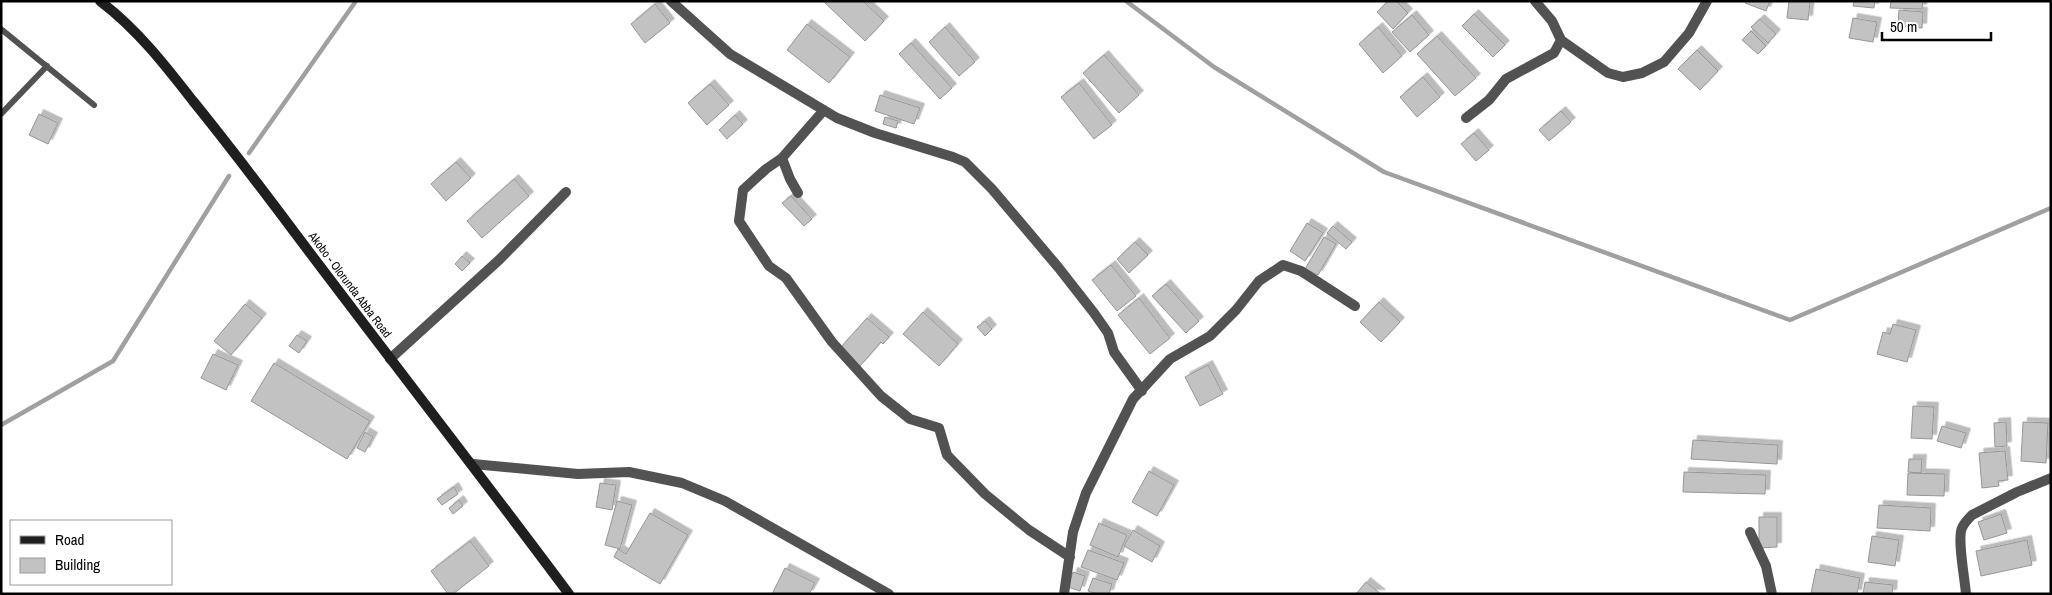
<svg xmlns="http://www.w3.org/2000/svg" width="2052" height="595" viewBox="0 0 2052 595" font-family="'Archivo Narrow',sans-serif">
  <defs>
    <filter id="shadow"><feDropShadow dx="4.5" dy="-4.5" stdDeviation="0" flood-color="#0004"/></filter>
  </defs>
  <rect width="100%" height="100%" fill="#fff"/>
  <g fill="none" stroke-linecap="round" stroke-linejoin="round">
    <path stroke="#a0a0a0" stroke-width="4.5" d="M1126 1 1214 67 1384 172 1790 320 2051 208
      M249 153 356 1
      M1 425 113 361 229 176"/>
  </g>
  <path fill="#c2c2c2" stroke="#969696" filter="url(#shadow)" d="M823 1H863L884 21 865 41Z
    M1388 1H1396L1408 13 1393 29 1377 12Z
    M1746 1H1770L1766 11 1745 3Z
    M1789 1H1810L1808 20 1787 18Z
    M1854 1H1875L1874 8 1853 6Z
    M1891 1H1923L1922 9 1890 8Z
    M655 4 670 23 645 43 631 24Z
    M1899 10 1923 12 1922 28 1898 26Z
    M1474 14 1505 45 1493 57 1462 26Z
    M1412 15 1429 35 1410 52 1392 32Z
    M1853 18 1877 22 1873 42 1849 38Z
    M1760 19 1776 34 1768 43 1751 27Z
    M807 24 850 57 829 83 787 50Z
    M945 27 975 62 959 76 929 42Z
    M1378 27 1402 56 1383 73 1359 44Z
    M1751 31 1766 46 1758 54 1742 40Z
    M1437 36 1476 78 1455 96 1417 54Z
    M911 43 952 88 940 99 899 54Z
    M1697 50 1718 71 1700 90 1678 69Z
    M1104 55 1139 95 1119 113 1083 73Z
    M1423 77 1440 97 1417 117 1400 97Z
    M1079 83 1112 125 1094 139 1061 97Z
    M710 84 729 105 707 125 688 103Z
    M880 95 920 108 914 124 875 111Z
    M1561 111 1571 122 1549 141 1539 130Z
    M39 114 58 123 48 144 29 135Z
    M735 115 743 124 727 139 719 130Z
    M885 117 898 121 896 128 883 124Z
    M1474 133 1489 150 1476 161 1461 144Z
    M456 162 471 178 446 201 431 184Z
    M514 179 529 196 482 238 467 221Z
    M791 196 812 219 804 226 782 203Z
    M1307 223 1323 233 1305 261 1290 251Z
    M1333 226 1352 242 1346 249 1327 233Z
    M1324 237 1336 244 1318 275 1305 269Z
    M1135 242 1148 255 1129 273 1117 259Z
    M462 256 470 263 462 271 455 264Z
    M1111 265 1136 296 1117 311 1092 280Z
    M1166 284 1199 321 1186 333 1152 296Z
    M1139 298 1170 338 1150 354 1118 315Z
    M1379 302 1400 322 1381 342 1360 322Z
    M245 304 262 318 231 355 214 341Z
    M923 312 958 344 939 366 903 334Z
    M867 318 889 337 883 344 881 342 860 366 840 348Z
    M985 321 992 329 985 336 977 327Z
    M1893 324 1916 330 1907 362 1877 354 1883 332 1890 334Z
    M297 335 307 341 299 353 289 346Z
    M213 354 238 365 226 390 201 378Z
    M274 363 370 421 347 459 251 401Z
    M1208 365 1223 394 1200 406 1185 377Z
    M1913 406 1934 407 1932 439 1911 438Z
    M2006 422 2007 446 1995 447 1994 423Z
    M2023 422 2048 423 2046 463 2021 461Z
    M1942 426 1966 433 1961 448 1937 441Z
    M365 432 373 437 365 452 357 448Z
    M1693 440 1778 445 1777 464 1691 459Z
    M2005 451 2008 480 1998 481 1999 486 1982 488 1979 453Z
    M1909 459H1922L1921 473 1908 472Z
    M1149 471 1174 485 1157 516 1132 502Z
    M1684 472 1766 475 1765 494 1683 492Z
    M1908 473 1945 474 1944 496 1907 495Z
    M600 483 616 485 612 510 596 507Z
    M454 487 458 494 442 505 437 499Z
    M459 500 463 506 453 514 449 508Z
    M617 501 632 505 620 549 605 545Z
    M1879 505 1931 508 1930 531 1877 528Z
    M650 513 688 535 660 584 614 557 618 549 626 554Z
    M2001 514 2007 533 1984 540 1978 522Z
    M1759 517H1777V547L1759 548Z
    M1099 523 1127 535 1118 557 1090 545Z
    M1133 530 1160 546 1152 562 1124 546Z
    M1872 536 1899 540 1895 566 1868 562Z
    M2027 540 2032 565 1981 576 1976 551Z
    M470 541 489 566 453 594H448L431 571Z
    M1088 550 1124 563 1117 580 1081 567Z
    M785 568 815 583 809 594H772Z
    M1816 569 1860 578 1857 594 1811 593Z
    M1073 572 1085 576 1080 591 1068 587Z
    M1093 578 1112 584 1109 594H1097L1088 591Z
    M1366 582 1381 594H1356Z
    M1865 582 1893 585 1892 594H1863Z"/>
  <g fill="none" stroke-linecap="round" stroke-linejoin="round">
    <path stroke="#525252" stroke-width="6" d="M1 29 94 105
      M1 114 47 66"/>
    <path stroke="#525252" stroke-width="10" d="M671 1 730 54 837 118 875 133 953 157 965 162 992 189 1058 267 1094 313 1108 333 1114 352 1142 391
      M1535 1 1552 21 1561 40 1608 73 1623 77 1642 73 1664 62 1689 33 1707 1
      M1466 118 1489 100 1506 79 1554 53 1561 40
      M782 158 766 169 743 190 739 221 769 266 786 278 832 342 881 396 910 419 939 428 947 455 985 494 1029 530 1070 557
      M798 193 790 179 782 158 824 110
      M390 359 499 260 566 192
      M473 464 578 474 629 472 682 483 725 501 889 594
      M1750 532 1766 566 1772 594
      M1064 594 1073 532 1086 493 1133 399 1170 359 1210 336 1236 310 1259 281 1283 265 1301 271 1355 306
      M1966 594C1965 580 1957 538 1962 528 1964 523 1968 519 1972 515L2017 492 2051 478"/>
    <path stroke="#1f1f1f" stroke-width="10" d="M100 1C137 29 165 65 193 101 228 144 262 189 295 233 386 354 479 473 569 594"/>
  </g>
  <g text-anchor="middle" stroke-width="4" stroke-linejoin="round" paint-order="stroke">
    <g font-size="12" fill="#000" stroke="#fff">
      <text transform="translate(350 285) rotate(53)" y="4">Akobo - Olorunda Abba Road</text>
    </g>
  </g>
  <rect width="2052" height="595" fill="none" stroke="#000000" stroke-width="5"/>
  <rect x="10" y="520" width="162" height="65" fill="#ffffff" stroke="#999999"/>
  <rect x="20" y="536" width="25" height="8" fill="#1f1f1f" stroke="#999999"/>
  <text x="55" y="545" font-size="15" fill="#000000">Road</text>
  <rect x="20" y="558" width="25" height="15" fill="#c2c2c2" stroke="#999999"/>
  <text x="55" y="570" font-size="15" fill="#000000">Building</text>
  <path d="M1882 32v8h109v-8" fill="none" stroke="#000000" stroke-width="2.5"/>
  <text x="1890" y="32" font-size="15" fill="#000000" stroke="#ffffff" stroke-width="4" paint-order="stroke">50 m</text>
</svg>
